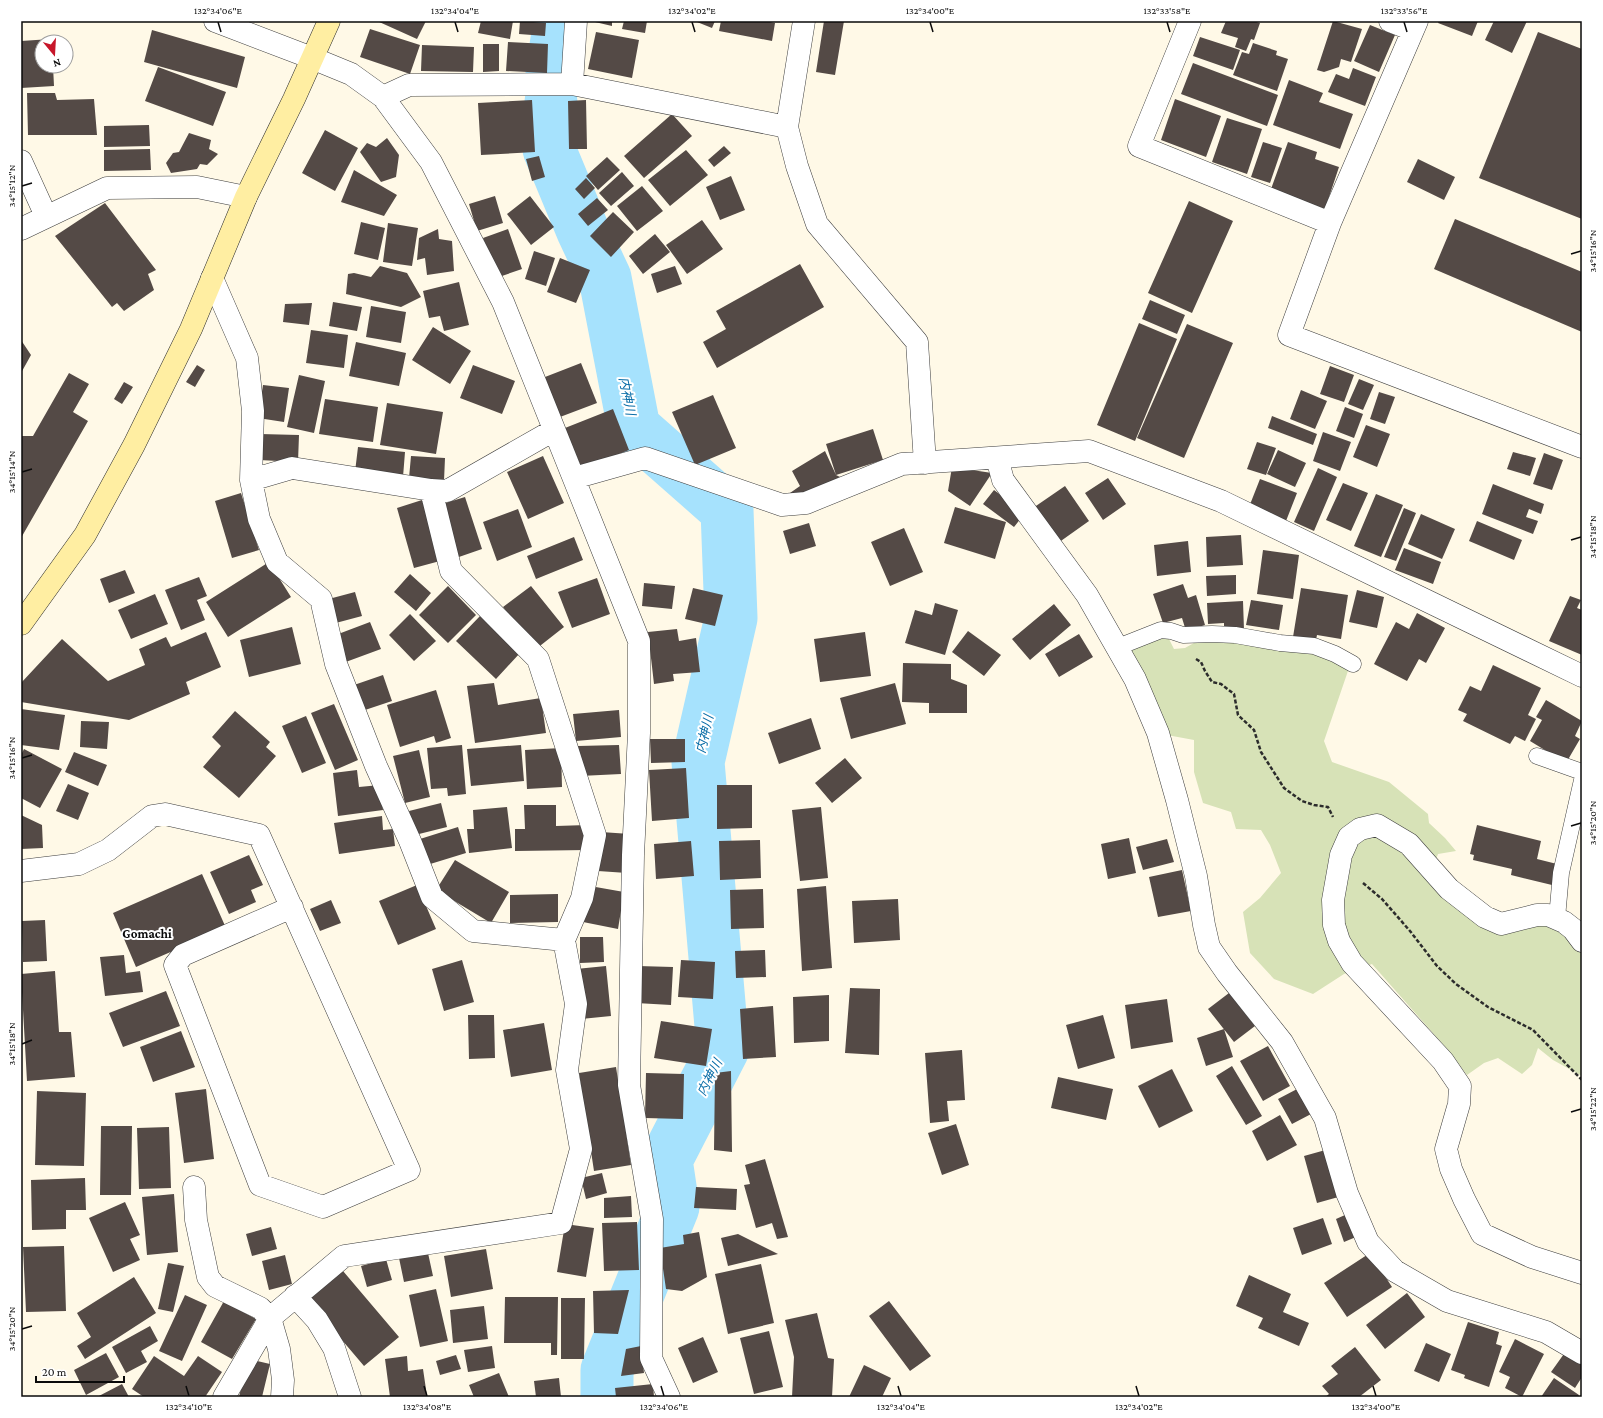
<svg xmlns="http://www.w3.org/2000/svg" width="1603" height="1418" viewBox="0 0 1603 1418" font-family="'Crimson Pro','Noto Sans JP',serif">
  <rect width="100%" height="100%" fill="#fff9e7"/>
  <path fill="#d7e2b7" d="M1167 635 1174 649 1185 648 1201 639 1314 650 1349 668 1324 741 1332 762 1389 782 1428 814 1429 823 1445 838 1456 851 1438 854 1431 872 1448 895 1539 925C1562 928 1567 936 1581 952L1582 955V1076L1553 1060 1538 1048 1532 1065 1522 1074 1498 1058 1484 1063 1467 1075 1447 1049 1372 964 1344 974 1313 994 1274 979 1250 953 1243 912 1260 898 1281 873 1270 845 1261 830 1236 829 1231 812 1203 803 1194 772V740L1167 735 1125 648Z"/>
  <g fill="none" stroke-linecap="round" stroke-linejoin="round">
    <path stroke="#a6e2fd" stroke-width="53" d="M552 71 560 21
      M551 102 549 149 583 231 605 278 634 428 727 510 731 618 698 762 723 1049 666 1160 673 1207 607 1370V1397"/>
  </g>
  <path fill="#544a46" d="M377 21H426L417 39Z
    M481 21H513L510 39 478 33Z
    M520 21 546 23 545 36 519 34Z
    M595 21H612V26L595 22Z
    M624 21H647L645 33 622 29Z
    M698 21H715L712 28 697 22Z
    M721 21H765L775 23 772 41 719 31Z
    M824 21H844L835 75 816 72Z
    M1226 21H1253L1260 23 1254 40 1251 39 1246 51 1235 47 1238 38 1221 33Z
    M1333 21 1362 29 1351 62 1341 59 1339 67 1324 72 1317 70Z
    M1439 21H1478L1472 36 1438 23Z
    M1494 21H1527L1512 53 1485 40Z
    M1370 25 1395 35 1379 72 1354 61Z
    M370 29 420 45 410 74 360 57Z
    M152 30 245 57 237 88 144 62Z
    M596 32 639 40 632 78 588 69Z
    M1538 32 1582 49V219L1479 178Z
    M1200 37 1240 50 1233 70 1193 56Z
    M51 39V42H42V66H53L54 86 21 88V41Z
    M508 42 548 44 547 73 506 71Z
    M1253 43 1277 51 1276 55 1288 59 1277 91 1233 75 1242 52 1249 54Z
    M483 44H499V71L483 72Z
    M422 45 474 47 473 72 421 71Z
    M1193 63 1278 95 1267 126 1181 94Z
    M158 67 226 92 213 126 145 101Z
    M1353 68 1376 77 1365 106 1328 92 1336 74 1349 79Z
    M1289 80 1323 93 1319 102 1353 114 1340 149 1273 125Z
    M27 93H55L57 100 94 99 97 135H28Z
    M1175 99 1221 116 1206 157 1161 140Z
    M532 100 535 152 481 155 478 103Z
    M586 100 587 149H569L568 101Z
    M672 114 692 136 644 178 624 156Z
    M1227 118 1262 129 1247 174 1212 162Z
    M149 125 150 146 104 147V126Z
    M325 130 358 148 335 191 302 173Z
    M189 133 211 140 209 149 218 154 207 165 200 164 197 169 171 173 166 163 173 153 179 152Z
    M387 138 399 155 396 177 381 182 360 152 367 143 376 147Z
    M1263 142 1282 148 1270 183 1251 177Z
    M1288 142 1317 152 1315 159 1339 167 1325 209 1271 189Z
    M724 146 731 153 714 167 708 160Z
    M150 149 151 170 104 171V150Z
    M686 150 708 175 670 206 648 180Z
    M539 156 545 177 532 181 526 159Z
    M607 157 620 170 598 190 586 176Z
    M1418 159 1455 177 1444 200 1407 182Z
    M354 170 397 195 384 216 341 202Z
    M622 172 634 186 611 206 599 193Z
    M731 176 745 210 720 220 706 187Z
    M586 178 595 188 584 199 575 189Z
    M642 186 663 211 637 231 617 206Z
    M495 196 503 223 477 231 469 204Z
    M530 196 554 227 531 245 507 214Z
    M597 198 608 210 588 226 578 214Z
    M1189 201 1233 221 1192 313 1148 293Z
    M105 203 156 270 148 274 154 290 124 311 117 303 112 307 55 236Z
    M613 212 634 232 611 257 590 236Z
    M1455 219 1582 272V332L1434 269Z
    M702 220 723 249 687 274 666 245Z
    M361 222 385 228 378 260 354 254Z
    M388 223 418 228 412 266 383 262Z
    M438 229 439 239 452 241 454 271 427 275 425 258 417 260 419 238Z
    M508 229 522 269 496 278 483 238Z
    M655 234 670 252 643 274 629 256Z
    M534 251 555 258 546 286 525 279Z
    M560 258 590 270 576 303 547 292Z
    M800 264 824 307 717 368 703 342 726 329 716 311Z
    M380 266 407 273 421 297 401 307 346 294 348 274 354 273 371 277Z
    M675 266 682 284 657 293 651 274Z
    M459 282 469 325 444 331 440 316 429 318 423 291Z
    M1150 300 1185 315 1177 334 1142 319Z
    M333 302 362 307 357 331 329 326Z
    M312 303 309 325 283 322 285 304Z
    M371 306 406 312 401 343 366 337Z
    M1139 323 1177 339 1135 441 1097 425Z
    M1187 324 1233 343 1184 458 1137 438Z
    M433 327 471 351 450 384 412 360Z
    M311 330 348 335 344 368 306 363Z
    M21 340 31 355 21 373Z
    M356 342 406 353 399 386 349 376Z
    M581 363 597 403 560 417 545 377Z
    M197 365 205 370 195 387 186 382Z
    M473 365 515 381 502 414 460 398Z
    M1330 366 1354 375 1344 402 1320 394Z
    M69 373 89 384 73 412 88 421 21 538V436H33Z
    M299 375 325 381 314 433 287 427Z
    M1359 379 1374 385 1363 410 1348 404Z
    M124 382 133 387 122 404 114 399Z
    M263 385 289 388 284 422 258 418Z
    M1301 390 1327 401 1315 429 1290 419Z
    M1379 392 1395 397 1385 424 1370 419Z
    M713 395 736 448 695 465 672 412Z
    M325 399 378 407 373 442 319 434Z
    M387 403 443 412 436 454 380 445Z
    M1345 407 1363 414 1354 438 1336 431Z
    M613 409 629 450 582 469 565 428Z
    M1272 416 1317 434 1313 445 1268 428Z
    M1366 425 1390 434 1377 467 1353 457Z
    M873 429 883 460 836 475 840 477 796 503 790 493 800 486 792 471 825 451 836 475 826 444Z
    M1323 432 1351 442 1340 471 1313 461Z
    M260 434 299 435 298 462 259 460Z
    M1257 442 1276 448 1266 475 1247 469Z
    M358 447 405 452 403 477 355 472Z
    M1278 450 1306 463 1295 487 1267 474Z
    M1513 452 1536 458 1530 476 1507 469Z
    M1544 453 1563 460 1552 490 1533 484Z
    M411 456 445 458 444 481 409 478Z
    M543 456 564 503 528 519 507 472Z
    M952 467 992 473 970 506 948 491Z
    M1318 468 1337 477 1314 531 1294 522Z
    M1108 478 1126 504 1103 520 1085 493Z
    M1260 479 1297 493 1286 521 1249 507Z
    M1343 483 1368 493 1351 531 1326 520Z
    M1493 484 1544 504 1541 514 1529 509 1526 517 1538 521 1533 534 1482 514Z
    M1065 486 1089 521 1058 543 1033 508Z
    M994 490 1025 513 1014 527 983 504Z
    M241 493 259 550 232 558 215 501Z
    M1376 494 1403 505 1381 557 1354 546Z
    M465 497 482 549 456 558 439 505Z
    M422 500 440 561 414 568 397 508Z
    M955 507 1006 522 995 559 944 543Z
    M1404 508 1416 513 1396 561 1384 557Z
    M518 509 532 547 497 561 483 522Z
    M1421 514 1455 529 1442 559 1408 544Z
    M1477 521 1522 540 1514 560 1469 541Z
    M809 523 816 546 790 554 783 531Z
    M904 528 923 572 890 586 871 542Z
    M1241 535 1243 565 1207 567 1206 537Z
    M574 537 583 560 536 579 527 556Z
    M1188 541 1191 572 1157 576 1154 545Z
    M1404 548 1441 562 1433 584 1395 570Z
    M1263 550 1299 555 1293 599 1257 594Z
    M269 562 291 597 228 637 206 602Z
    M125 570 135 593 109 603 100 579Z
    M410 574 431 593 416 611 394 592Z
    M1236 575V594L1207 596 1206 576Z
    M199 577 207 596 197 600 205 620 181 630 165 590Z
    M597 578 610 614 572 628 558 592Z
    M644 583 675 586 672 609 642 606Z
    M1183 584 1188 598 1196 595 1205 625 1186 631 1182 618 1163 623 1153 594Z
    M448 586 476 615 448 643 419 615Z
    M531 586 564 627 536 649 503 607Z
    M693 588 723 595 715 626 685 619Z
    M1301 588 1348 595 1341 639 1317 635 1316 640 1293 637Z
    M1357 590 1384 597 1377 628 1349 622Z
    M355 592 362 616 332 624 325 600Z
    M155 594 168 624 131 639 118 610Z
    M1570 596 1581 600 1577 608 1582 610V655L1549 641Z
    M1251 600 1283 605 1279 630 1246 625Z
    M1243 601 1244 630 1224 631V623L1208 624 1207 603Z
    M935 603 958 610 945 655 905 643 915 610 932 615Z
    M1054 604 1071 625 1030 660 1012 639Z
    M1417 613 1445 628 1426 663 1419 659 1407 681 1374 664 1396 622 1409 629Z
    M410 614 436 641 414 661 389 635Z
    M480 616 520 653 496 679 456 641Z
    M370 622 381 649 343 663 333 636Z
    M292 627 301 664 249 677 240 640Z
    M677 629 679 641 696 638 700 672 673 674 674 681 654 684 648 632Z
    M968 631 1001 655 984 676 952 652Z
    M206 632 221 667 186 682 190 694 129 720 21 702V683L62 639 108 681 145 665 139 649 166 637 171 647Z
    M865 632 871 676 820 682 814 639Z
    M1079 634 1093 657 1059 677 1045 654Z
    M903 663 951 664V679L967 685V713H929V703L902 702Z
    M1493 665 1541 688 1528 715 1536 719 1525 741 1515 736 1510 744 1463 721 1467 714 1458 710 1470 686 1481 691Z
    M383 675 392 701 362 711 354 685Z
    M494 683 498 705 541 698 546 733 475 743 467 686Z
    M895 683 906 724 851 739 840 698Z
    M436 690 451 738 436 743 434 736 400 747 387 705Z
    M1546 700 1582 721 1575 736 1580 739 1566 763 1530 741 1542 720 1536 717Z
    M334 704 358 760 335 770 311 713Z
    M21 709 65 715 59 750 21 745Z
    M619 710 621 737 576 741 573 714Z
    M235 711 270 742 266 747 276 756 239 798 203 767 221 746 212 737Z
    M306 716 326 763 302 773 282 726Z
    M811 718 821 749 779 764 768 733Z
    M81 721 109 722 107 749 80 747Z
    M650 739H685V762L651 763Z
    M462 745 466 794 448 796 447 788 431 789 427 748Z
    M521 745 524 781 471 786 467 749Z
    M619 745 621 774 580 776 578 746Z
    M561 748 562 787 527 789 525 750Z
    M24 749 62 769 40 808 21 798V755Z
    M419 750 430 797 405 803 393 756Z
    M74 752 107 765 98 786 65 772Z
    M845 758 862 778 832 803 815 783Z
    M686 768 689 818 652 821 649 770Z
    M357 770 359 787 380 785 383 810 338 816 333 773Z
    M68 784 89 793 78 820 56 811Z
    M717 785H752V828L717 829Z
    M441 803 447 827 415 835 409 811Z
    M524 805H556V826L587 825V850L515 851V829H525Z
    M507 807 512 848 469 853 467 829H474L473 810Z
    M821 807 828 878 800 881 792 810Z
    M21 815 42 825 43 848 21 849Z
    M382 816 383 830 393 829 395 846 339 854 334 823Z
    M1477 825 1541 841 1537 859 1557 864 1552 885 1511 875 1512 869 1473 860 1474 855 1470 854Z
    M458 827 466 853 427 865 420 839Z
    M601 832 630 834 627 873 598 871Z
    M1129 838 1136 873 1108 879 1101 844Z
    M1167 839 1174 862 1143 870 1136 847Z
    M760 840 761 878 720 880 719 841Z
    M691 841 694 876 656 879 654 844Z
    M249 855 263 885 251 890 256 902 229 914 210 872Z
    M455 860 509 892 491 923 436 890Z
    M1182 870 1191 911 1158 917 1149 877Z
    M202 874 226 928 136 967 113 913Z
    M417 885 436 929 398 945 379 901Z
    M590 886 624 892 618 929 583 922Z
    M826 886 832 968 802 971 797 889Z
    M763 889 764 928 731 929 730 890Z
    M558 894V922L510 923V895Z
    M898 899 900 940 854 943 852 901Z
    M331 900 341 923 320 931 310 909Z
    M45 920 47 961 23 962 22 921Z
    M580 937H603L604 962 580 963Z
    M765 950 766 977 736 978 735 951Z
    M124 955 126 973 140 971 143 992 105 996 100 957Z
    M462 960 474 1002 444 1011 432 969Z
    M681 960 715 962 713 999 678 997Z
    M606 966 611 1016 581 1019 576 969Z
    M638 966 673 967 671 1005 636 1003Z
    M55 971 59 1032H71L75 1077 27 1081 21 974Z
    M850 988 880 989 879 1055 845 1053Z
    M166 991 180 1026 123 1047 109 1013Z
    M1229 993 1255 1026 1234 1042 1208 1009Z
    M829 995V1041L794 1043 793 997Z
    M1167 999 1173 1042 1131 1049 1125 1005Z
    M773 1006 776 1057 743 1059 740 1009Z
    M468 1015H494L495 1058 469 1059Z
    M1103 1015 1115 1058 1078 1069 1066 1025Z
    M661 1021 712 1029 706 1066 654 1058Z
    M544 1023 552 1070 511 1077 503 1030Z
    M1224 1029 1233 1057 1206 1066 1197 1038Z
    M181 1031 195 1067 153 1082 140 1047Z
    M1268 1046 1290 1086 1263 1101 1240 1061Z
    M962 1050 965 1100 947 1101 949 1121 930 1123 925 1053Z
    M1232 1066 1262 1116 1246 1125 1216 1076Z
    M616 1067 631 1165 594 1171 579 1073Z
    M1172 1069 1193 1111 1159 1128 1138 1086Z
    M731 1071 732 1152 714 1150 715 1073Z
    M646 1073 684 1074 683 1119 645 1118Z
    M1058 1077 1113 1089 1106 1120 1051 1108Z
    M1299 1088 1313 1113 1292 1124 1278 1099Z
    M206 1089 214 1159 184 1163 175 1093Z
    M37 1091 86 1093 84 1166 35 1165Z
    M1280 1115 1297 1145 1267 1161 1252 1131Z
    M956 1124 969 1165 942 1175 928 1133Z
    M101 1126H132L131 1195H100Z
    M169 1127 171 1188 139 1189 137 1128Z
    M1329 1149 1342 1196 1317 1203 1304 1156Z
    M765 1159 788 1237 777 1239 772 1223 756 1228 744 1185 750 1184 745 1165Z
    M602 1173 607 1193 586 1199 581 1178Z
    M85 1178 86 1210H66V1229L32 1230 31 1180Z
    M696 1187 737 1189 736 1210 694 1208Z
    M174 1194 178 1252 147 1255 142 1197Z
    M631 1196 632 1217 604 1218V1198Z
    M125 1202 140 1235 130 1239 140 1260 113 1272 89 1218Z
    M1345 1215 1356 1237 1344 1242 1336 1219Z
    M1323 1218 1332 1244 1302 1255 1293 1228Z
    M637 1222 639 1270 604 1271 602 1223Z
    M565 1224 594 1228 586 1277 557 1272Z
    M271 1227 277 1249 252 1256 246 1234Z
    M699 1232 707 1277 682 1291 666 1289 660 1248 684 1244 683 1235Z
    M738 1234 778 1254 728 1266 721 1238Z
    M64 1246 66 1311 26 1312 23 1247Z
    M486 1249 493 1289 451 1297 444 1256Z
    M428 1253 433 1276 404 1282 399 1258Z
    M1370 1253 1392 1287 1347 1317 1324 1283Z
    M285 1255 292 1284 269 1290 262 1261Z
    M386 1259 392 1280 367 1287 361 1266Z
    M168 1263 184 1266 173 1312 158 1309Z
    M761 1264 774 1323 728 1334 715 1274Z
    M343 1271 399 1337 364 1366 308 1300Z
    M1249 1275 1291 1294 1283 1312 1309 1323 1299 1346 1258 1328 1263 1318 1236 1306Z
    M134 1277 156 1313 85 1359 77 1346 91 1337 77 1313Z
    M436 1289 448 1341 420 1347 409 1295Z
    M629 1290 618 1334 594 1333 593 1291Z
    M1407 1293 1425 1317 1385 1349 1366 1325Z
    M185 1295 207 1305 182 1361 159 1351Z
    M505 1297H558L557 1355H551V1343H504Z
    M561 1298H585L584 1359H561Z
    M224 1301 256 1319 232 1359 201 1342Z
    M889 1301 931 1356 910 1371 869 1316Z
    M484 1306 488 1339 453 1343 450 1310Z
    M817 1313 828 1358 834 1359 832 1397H792L794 1357 785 1320Z
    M1468 1322 1499 1332 1496 1344 1502 1346 1489 1387 1464 1378 1465 1375 1451 1370Z
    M150 1326 158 1341 141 1351 147 1362 126 1373 112 1347Z
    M769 1331 783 1387 754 1394 740 1338Z
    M703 1337 718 1372 693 1383 678 1348Z
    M1515 1339 1544 1354 1522 1397 1505 1388 1510 1377 1499 1372Z
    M1426 1343 1451 1354 1439 1382 1414 1371Z
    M492 1346 495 1368 468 1372 464 1350Z
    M641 1346 644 1373 621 1376 626 1349Z
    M1355 1347 1381 1380 1359 1397H1325L1329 1394 1322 1386 1338 1374 1331 1366Z
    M1566 1351 1582 1362V1377L1575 1388 1551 1372Z
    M106 1353 119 1377 86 1395 74 1370Z
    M456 1355 461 1369 440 1375 436 1361Z
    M154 1356 184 1376 198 1356 222 1372 205 1397H144L132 1389Z
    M407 1356 408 1371 423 1369 427 1396 390 1397 385 1359Z
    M248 1359 270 1364 262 1397H239Z
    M864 1365 891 1378 882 1397H849Z
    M499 1373 509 1397H474L469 1385Z
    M559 1378 561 1397H536L534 1381Z
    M1554 1378 1579 1395 1578 1397H1541Z
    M122 1384 129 1397H97Z
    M653 1384 654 1397H616L615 1388Z"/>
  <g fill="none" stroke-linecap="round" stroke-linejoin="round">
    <g stroke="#3d3d3d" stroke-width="17">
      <path id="lane" d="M1118 647 1161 630 1171 631 1183 635 1212 634 1235 635 1280 643 1314 646 1335 654 1353 664
        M1537 756 1582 772
        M1557 918 1561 873 1582 780"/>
    </g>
    <g stroke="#3d3d3d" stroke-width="23">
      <path id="street" d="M215 21 312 58 351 74 383 97 431 162 503 302 639 641V733L633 855 629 1085 652 1219 651 1358 669 1397
        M804 21 787 127 797 166 817 224 917 342 925 463
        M1190 21 1139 146 1330 223
        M1390 21 1413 30
        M1417 21 1330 223 1289 335 1582 447
        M572 84 576 21
        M383 97 409 85 572 84 787 127
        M21 161 46 216
        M21 229 107 188 197 187 246 197
        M212 278 247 358 253 411 251 480 259 519 277 562 321 599 336 664 376 766 410 841 432 897 473 931 564 940
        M997 458 1003 480 1087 595 1135 679 1158 733 1177 800 1196 876 1204 925 1209 947 1227 973 1282 1042 1325 1118 1347 1193 1368 1242 1395 1271 1447 1301 1546 1332 1582 1353
        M574 478 645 458 782 505 806 503 902 464 1089 451 1221 501 1582 676
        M251 480 292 468 431 490 447 491 554 430
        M21 871 79 864 108 850 152 816 165 814 259 835 409 1170 323 1207 260 1185 175 965 183 955 292 907
        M1582 941 1573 929 1564 922 1548 915H1537L1501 924 1485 917 1449 889 1409 844 1377 825 1360 829 1349 837 1341 855 1333 900 1334 925 1339 941 1352 963 1443 1061 1460 1086 1459 1104 1446 1149 1451 1169 1464 1199 1482 1234 1532 1257 1582 1273
        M194 1187 196 1220 208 1277 215 1286 260 1308 270 1318 279 1349 281 1364 283 1380 282 1397
        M295 1296 317 1320 334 1348 350 1397
        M224 1397 270 1318 344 1256 561 1223 581 1149 567 1070 576 1004 564 940 582 898 595 835 538 659 451 571 431 490"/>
    </g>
    <g stroke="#2c2c2c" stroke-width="23">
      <path id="secondary" d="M21 624 85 535 134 445 191 329 246 197 294 99 329 21"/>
    </g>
    <path stroke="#2c2c2c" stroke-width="2.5" stroke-dasharray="4 2" stroke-linecap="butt" d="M1196 659 1201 662 1205 671 1212 682 1221 684 1234 694 1238 715 1254 730 1261 752 1284 788 1302 801 1314 805 1328 807 1333 817
      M1363 883 1382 899 1410 931 1437 966 1456 984 1488 1007 1533 1030 1582 1080"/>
    <use href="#lane" stroke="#fff" stroke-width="16"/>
    <use href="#street" stroke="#fff" stroke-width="22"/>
    <use href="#secondary" stroke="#ffeea2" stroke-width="22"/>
  </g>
  <path fill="none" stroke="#0a0a0a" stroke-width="1.5" d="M218 22 221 32M455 22 458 32M692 22 695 32M930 22 933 32M1167 22 1170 32M1404 22 1407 32M22 186 32 183M1571 254 1581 251M22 472 32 469M1571 540 1581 537M22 758 32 755M1571 826 1581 823M22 1044 32 1040M1571 1112 1581 1109M22 1329 32 1326M186 1386 189 1396M424 1386 427 1396M661 1386 664 1396M898 1386 901 1396M1136 1386 1139 1396M1373 1386 1376 1396"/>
  <g text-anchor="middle" stroke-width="4" stroke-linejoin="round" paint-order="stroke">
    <g font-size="13" font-style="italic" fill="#096da7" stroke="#fff">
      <text transform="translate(628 396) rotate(79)" y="5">内神川</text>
      <text transform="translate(704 734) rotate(-77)" y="5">内神川</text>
      <text transform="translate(709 1077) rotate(-63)" y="5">内神川</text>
    </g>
    <g font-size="13" font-weight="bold" fill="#0a0a0a" stroke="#fff">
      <text x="147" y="938">Gomachi</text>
    </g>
  </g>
  <rect width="1603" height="1418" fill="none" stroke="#ffffff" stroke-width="44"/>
  <g transform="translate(54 54) rotate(162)"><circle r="19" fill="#ffffff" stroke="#9d9d9d"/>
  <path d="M0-3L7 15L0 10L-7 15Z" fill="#c7162a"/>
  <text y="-6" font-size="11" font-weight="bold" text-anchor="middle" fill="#0a0a0a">N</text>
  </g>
  <path d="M36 1376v6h88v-6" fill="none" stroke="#0a0a0a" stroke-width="2"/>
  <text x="42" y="1376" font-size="12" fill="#0a0a0a" stroke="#ffffff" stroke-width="3" paint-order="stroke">20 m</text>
  <rect x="22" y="22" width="1559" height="1374" fill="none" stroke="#0a0a0a" stroke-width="1.5"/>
  <g font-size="10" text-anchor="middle" fill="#0a0a0a">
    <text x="218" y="14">132°34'06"E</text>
    <text x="455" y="14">132°34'04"E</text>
    <text x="692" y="14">132°34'02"E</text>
    <text x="930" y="14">132°34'00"E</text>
    <text x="1167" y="14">132°33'58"E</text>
    <text x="1404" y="14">132°33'56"E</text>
    <text transform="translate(11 186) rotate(-90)" y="4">34°15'12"N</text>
    <text transform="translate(1592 251) rotate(-90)" y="4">34°15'16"N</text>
    <text transform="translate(11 472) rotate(-90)" y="4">34°15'14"N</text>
    <text transform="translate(1592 537) rotate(-90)" y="4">34°15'18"N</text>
    <text transform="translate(11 758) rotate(-90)" y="4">34°15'16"N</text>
    <text transform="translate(1592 823) rotate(-90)" y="4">34°15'20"N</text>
    <text transform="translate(11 1044) rotate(-90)" y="4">34°15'18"N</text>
    <text transform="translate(1592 1109) rotate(-90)" y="4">34°15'22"N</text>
    <text transform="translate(11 1329) rotate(-90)" y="4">34°15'20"N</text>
    <text x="189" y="1410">132°34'10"E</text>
    <text x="427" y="1410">132°34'08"E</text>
    <text x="664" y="1410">132°34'06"E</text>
    <text x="901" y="1410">132°34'04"E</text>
    <text x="1139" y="1410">132°34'02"E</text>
    <text x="1376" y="1410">132°34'00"E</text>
  </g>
</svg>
